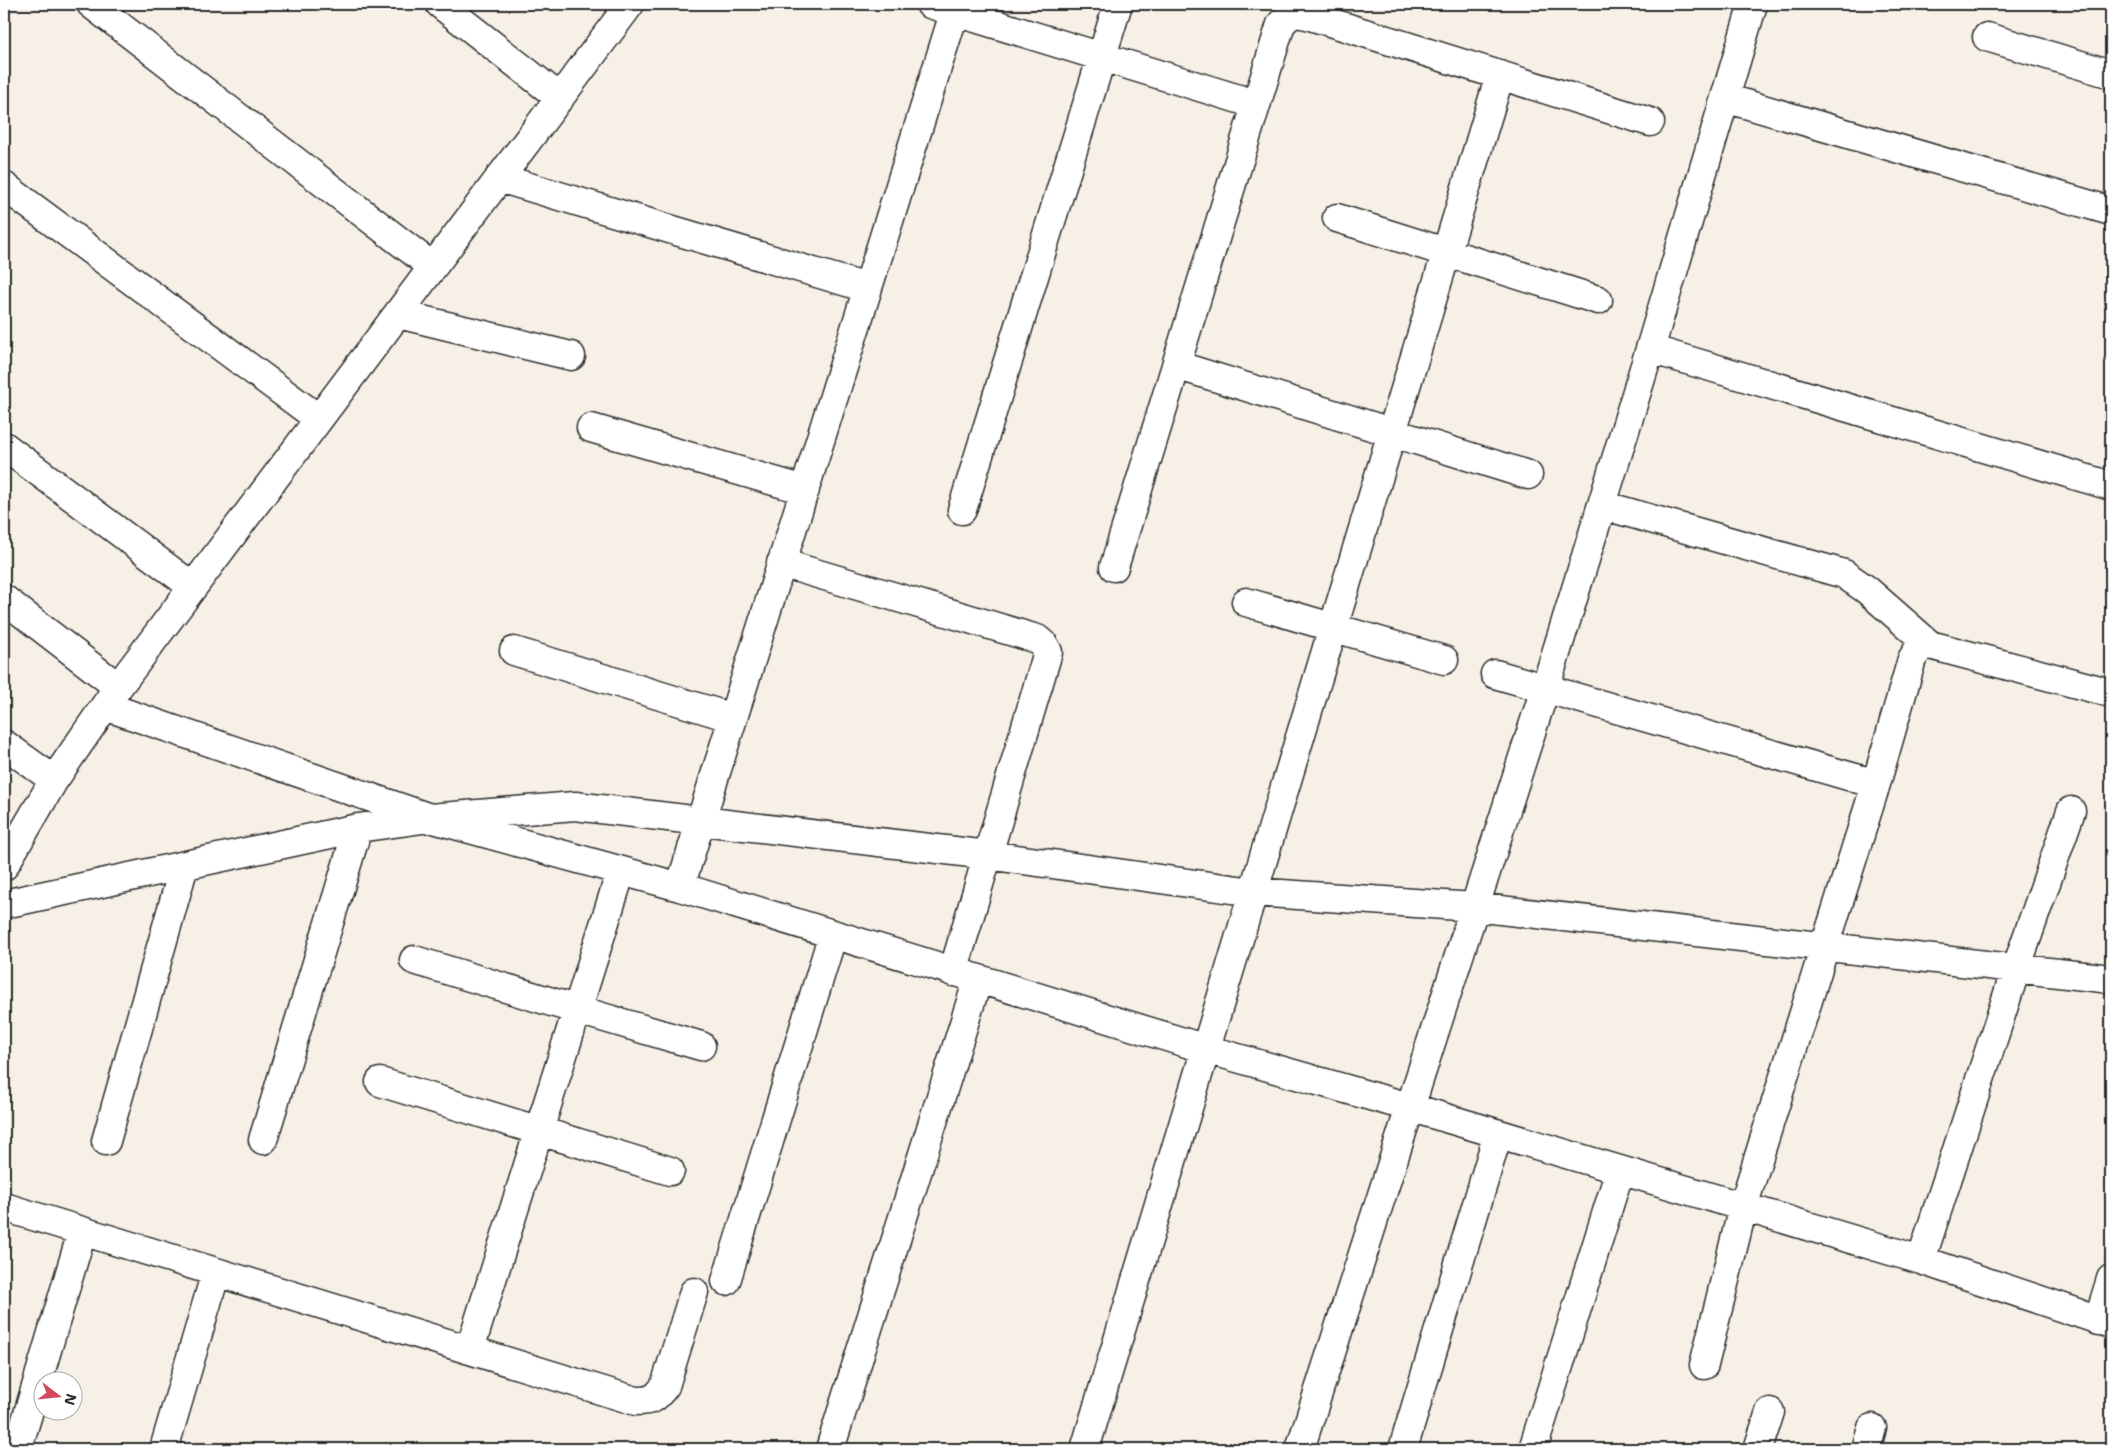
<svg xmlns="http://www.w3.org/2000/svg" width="2115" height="1453" viewBox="0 0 2115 1453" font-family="'Shantell Sans',sans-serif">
  <rect width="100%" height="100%" fill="#f6f0e7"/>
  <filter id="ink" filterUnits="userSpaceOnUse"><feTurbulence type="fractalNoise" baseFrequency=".02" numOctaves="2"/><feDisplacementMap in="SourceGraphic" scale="10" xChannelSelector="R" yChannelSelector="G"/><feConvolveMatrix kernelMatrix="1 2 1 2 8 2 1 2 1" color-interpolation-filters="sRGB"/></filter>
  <g filter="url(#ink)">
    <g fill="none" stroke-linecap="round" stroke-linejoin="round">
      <g stroke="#2b2b2b" stroke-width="31">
        <path id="minor" d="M91 4 433 267
          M440 4 560 98
          M930 4 1255 104
          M1987 37 2111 74
          M1725 98 2111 211
          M499 178 867 288
          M4 186 319 419
          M1337 218 1598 300
          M398 314 571 356
          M1650 349 2111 486
          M1176 365 1528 475
          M591 428 805 490
          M4 446 193 587
          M1602 505 1844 574 1867 590 1930 645
          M962 510 1118 4
          M781 563 1037 639 1044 645 1048 652 953 972
          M1114 567 1281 24C1290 14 1294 12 1307 15L1650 122
          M4 599 118 687
          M1246 602 1444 660
          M514 651 733 718
          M1495 674 1876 784
          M105 706 430 818 575 806 988 855 1253 892 1474 907 2111 979
          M4 744 54 780
          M4 866 54 780 118 687 630 4
          M680 887 957 4
          M4 904 358 828 430 818 680 887 1206 1049 1409 1107 1921 1260 2111 1324
          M414 960 578 1010 701 1046
          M380 1082 670 1171
          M263 1140 358 828
          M106 1141 184 866
          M4 1207 636 1401C652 1401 655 1399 665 1386L694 1292
          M1921 1260 2016 969 2071 811
          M726 1281 833 934
          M2098 1321 2111 1279
          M470 1349 621 871
          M1704 1365 1743 1207 1876 784 1912 659 1920 647 1930 645 2111 693
          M19 1444 82 1232
          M164 1449 216 1272
          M830 1449 978 979
          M1085 1449 1500 75
          M1300 1449 1545 689 1650 349 1753 4
          M1403 1449 1498 1134
          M1533 1449 1620 1170
          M1758 1449 1770 1412
          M1866 1449 1872 1428"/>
      </g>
      <use href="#minor" stroke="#fff" stroke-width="28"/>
    </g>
  </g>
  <rect width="2115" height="1453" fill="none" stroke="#fff" stroke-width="20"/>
  <rect x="10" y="10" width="2095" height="1433" fill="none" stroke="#2b2b2b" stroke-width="2" filter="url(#ink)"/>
  <g transform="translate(58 1396) rotate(106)"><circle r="24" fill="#ffffff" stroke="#aaaaaa"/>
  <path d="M0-4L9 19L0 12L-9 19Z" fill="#d1495b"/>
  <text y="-8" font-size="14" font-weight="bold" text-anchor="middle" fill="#2b2b2b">N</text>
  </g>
</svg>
